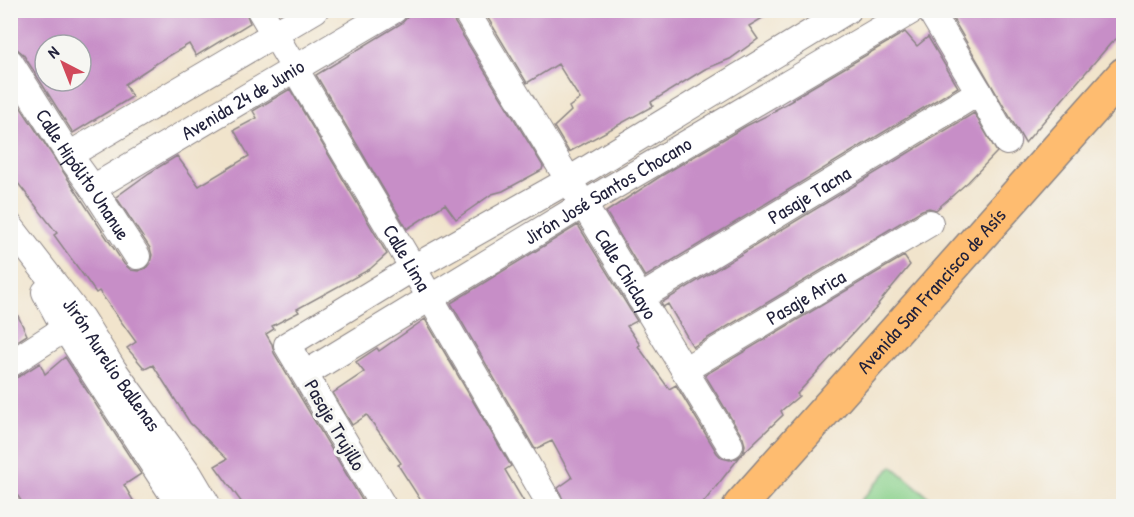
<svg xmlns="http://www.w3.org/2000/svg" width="1134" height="517" viewBox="0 0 1134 517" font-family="'Patrick Hand',sans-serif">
  <rect width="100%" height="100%" fill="#f6f6f2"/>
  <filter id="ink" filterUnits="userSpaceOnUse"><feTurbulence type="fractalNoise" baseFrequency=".0167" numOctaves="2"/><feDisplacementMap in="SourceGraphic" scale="12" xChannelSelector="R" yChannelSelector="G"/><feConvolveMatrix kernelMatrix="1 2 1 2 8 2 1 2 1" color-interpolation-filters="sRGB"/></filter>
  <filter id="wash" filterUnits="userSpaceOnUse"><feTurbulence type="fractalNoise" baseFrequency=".008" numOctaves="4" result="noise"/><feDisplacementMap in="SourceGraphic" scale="24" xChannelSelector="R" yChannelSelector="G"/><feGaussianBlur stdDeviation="1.35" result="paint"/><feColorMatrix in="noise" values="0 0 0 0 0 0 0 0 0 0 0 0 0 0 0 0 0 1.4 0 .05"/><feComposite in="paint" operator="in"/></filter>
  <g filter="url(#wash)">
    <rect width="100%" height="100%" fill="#f1e4cc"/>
    <path fill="#8bd18c" stroke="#567a64" stroke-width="1.5" d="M892 466 939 506H856Z"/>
    <g id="blocks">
      <path fill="#c78ec7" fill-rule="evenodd" d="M10 10H245L250 23 196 56 189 44 157 63 125 84 132 97 73 133 23 54 17 49 10 47ZM45 45H81V81H45Z
        M414 10H450L452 18 543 166 542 170 503 191 492 194 456 219 445 204 407 229 316 75 402 23Z
        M483 10H776L749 26 758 39 730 59 705 69 651 102 653 106 569 152 554 127 571 111 569 107 580 99 558 64 527 83Z
        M963 10H1124V33L1111 43 1025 143 953 19Z
        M905 32 917 46 928 37 958 87 645 277 606 212 661 176 746 126 776 111 775 110 793 100 792 99Z
        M290 89 387 254 370 269 297 309 299 312 272 326 274 329 266 334 272 344 274 353 366 507H245L215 466 227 459 190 423 153 365 145 369 127 348 136 342 99 291 96 293 89 283 54 235 57 233 10 173V91L124 264 131 270 138 271 146 268 150 263 152 255 150 248 116 197 149 173 177 156 199 186 249 156 234 130 257 118 253 111Z
        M974 113 997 152 968 182 936 210 929 208 922 210 693 347 668 304 663 307 661 303Z
        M578 225 637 321 627 326 640 345 638 346 669 389 676 385 717 453 722 458 730 460 737 458 743 453 745 445 743 438 705 375 904 256 910 265 878 304 879 305 797 394 799 396 781 411 783 415 742 454 700 507H566L558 488 572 478 552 441 535 449 451 303Z
        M10 299 27 335 10 346Z
        M425 319 511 466 505 470 527 507H425L398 465 401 463 367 415 352 425 333 393 364 372 356 362 377 348 379 351Z
        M65 357 141 474 124 485 137 507H25L10 484V379L18 377 40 363 45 374Z"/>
    </g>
  </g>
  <g filter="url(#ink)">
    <use href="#blocks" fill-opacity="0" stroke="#8a8384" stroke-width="1.5"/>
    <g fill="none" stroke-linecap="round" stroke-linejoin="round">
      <g stroke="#8a8384" stroke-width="28">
        <g id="minor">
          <path id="s1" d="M260 10 413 268 551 506"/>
          <path id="s2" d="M465 10 730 445"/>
          <path d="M930 10 979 92 1007 142"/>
          <path id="s3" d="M10 62 69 155 93 188 137 256"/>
          <path d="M69 155 315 10"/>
          <path id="s4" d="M93 188 394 10"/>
          <path id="s5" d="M10 226 81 318 113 369 189 474 208 506"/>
          <path d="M45 292 65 329 180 506"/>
          <path id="s6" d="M640 298 979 92"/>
          <path d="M10 364 78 320"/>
          <path id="s7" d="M684 370 930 223"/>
          <path id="s8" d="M305 374 584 204 913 10"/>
          <path d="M383 506 287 345 413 268 569 180 848 10"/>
        </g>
      </g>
      <g stroke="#8a8384" stroke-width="36">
        <g id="trunk">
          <path id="s9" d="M740 506 1124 74"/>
        </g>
      </g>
      <use href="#minor" stroke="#fff" stroke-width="26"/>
      <use href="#trunk" stroke="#febc70" stroke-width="33"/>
    </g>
  </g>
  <g text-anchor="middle" stroke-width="6" stroke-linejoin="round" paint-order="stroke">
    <g font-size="20" fill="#22223b" stroke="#f6f6f2">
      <text dy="7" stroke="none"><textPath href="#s4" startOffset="174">Avenida 24 de Junio</textPath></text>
      <text dy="7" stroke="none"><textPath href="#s3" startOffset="134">Calle Hipólito Unanue</textPath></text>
      <text dy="7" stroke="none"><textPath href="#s8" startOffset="354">Jirón José Santos Chocano</textPath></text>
      <text dy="7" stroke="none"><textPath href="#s6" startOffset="198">Pasaje Tacna</textPath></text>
      <text dy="7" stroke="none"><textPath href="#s1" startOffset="288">Calle Lima</textPath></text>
      <text dy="7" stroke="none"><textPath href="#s2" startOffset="309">Calle Chiclayo</textPath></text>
      <text dy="7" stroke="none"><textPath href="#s9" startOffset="288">Avenida San Francisco de Asís</textPath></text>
      <text dy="7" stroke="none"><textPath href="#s7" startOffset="142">Pasaje Arica</textPath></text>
      <text dy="7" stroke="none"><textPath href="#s5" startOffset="172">Jirón Aurelio Ballenas</textPath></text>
      <text transform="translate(335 425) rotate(60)" y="7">Pasaje Trujillo</text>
    </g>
  </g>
  <rect width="1134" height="517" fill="none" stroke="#f6f6f2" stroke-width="36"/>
  <g transform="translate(63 63) rotate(318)"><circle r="28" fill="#f6f6f2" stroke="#a1a1a9" stroke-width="1.5"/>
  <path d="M0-4.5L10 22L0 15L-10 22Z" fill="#d1495b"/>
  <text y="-9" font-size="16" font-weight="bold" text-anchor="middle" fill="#22223b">N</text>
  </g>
</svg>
